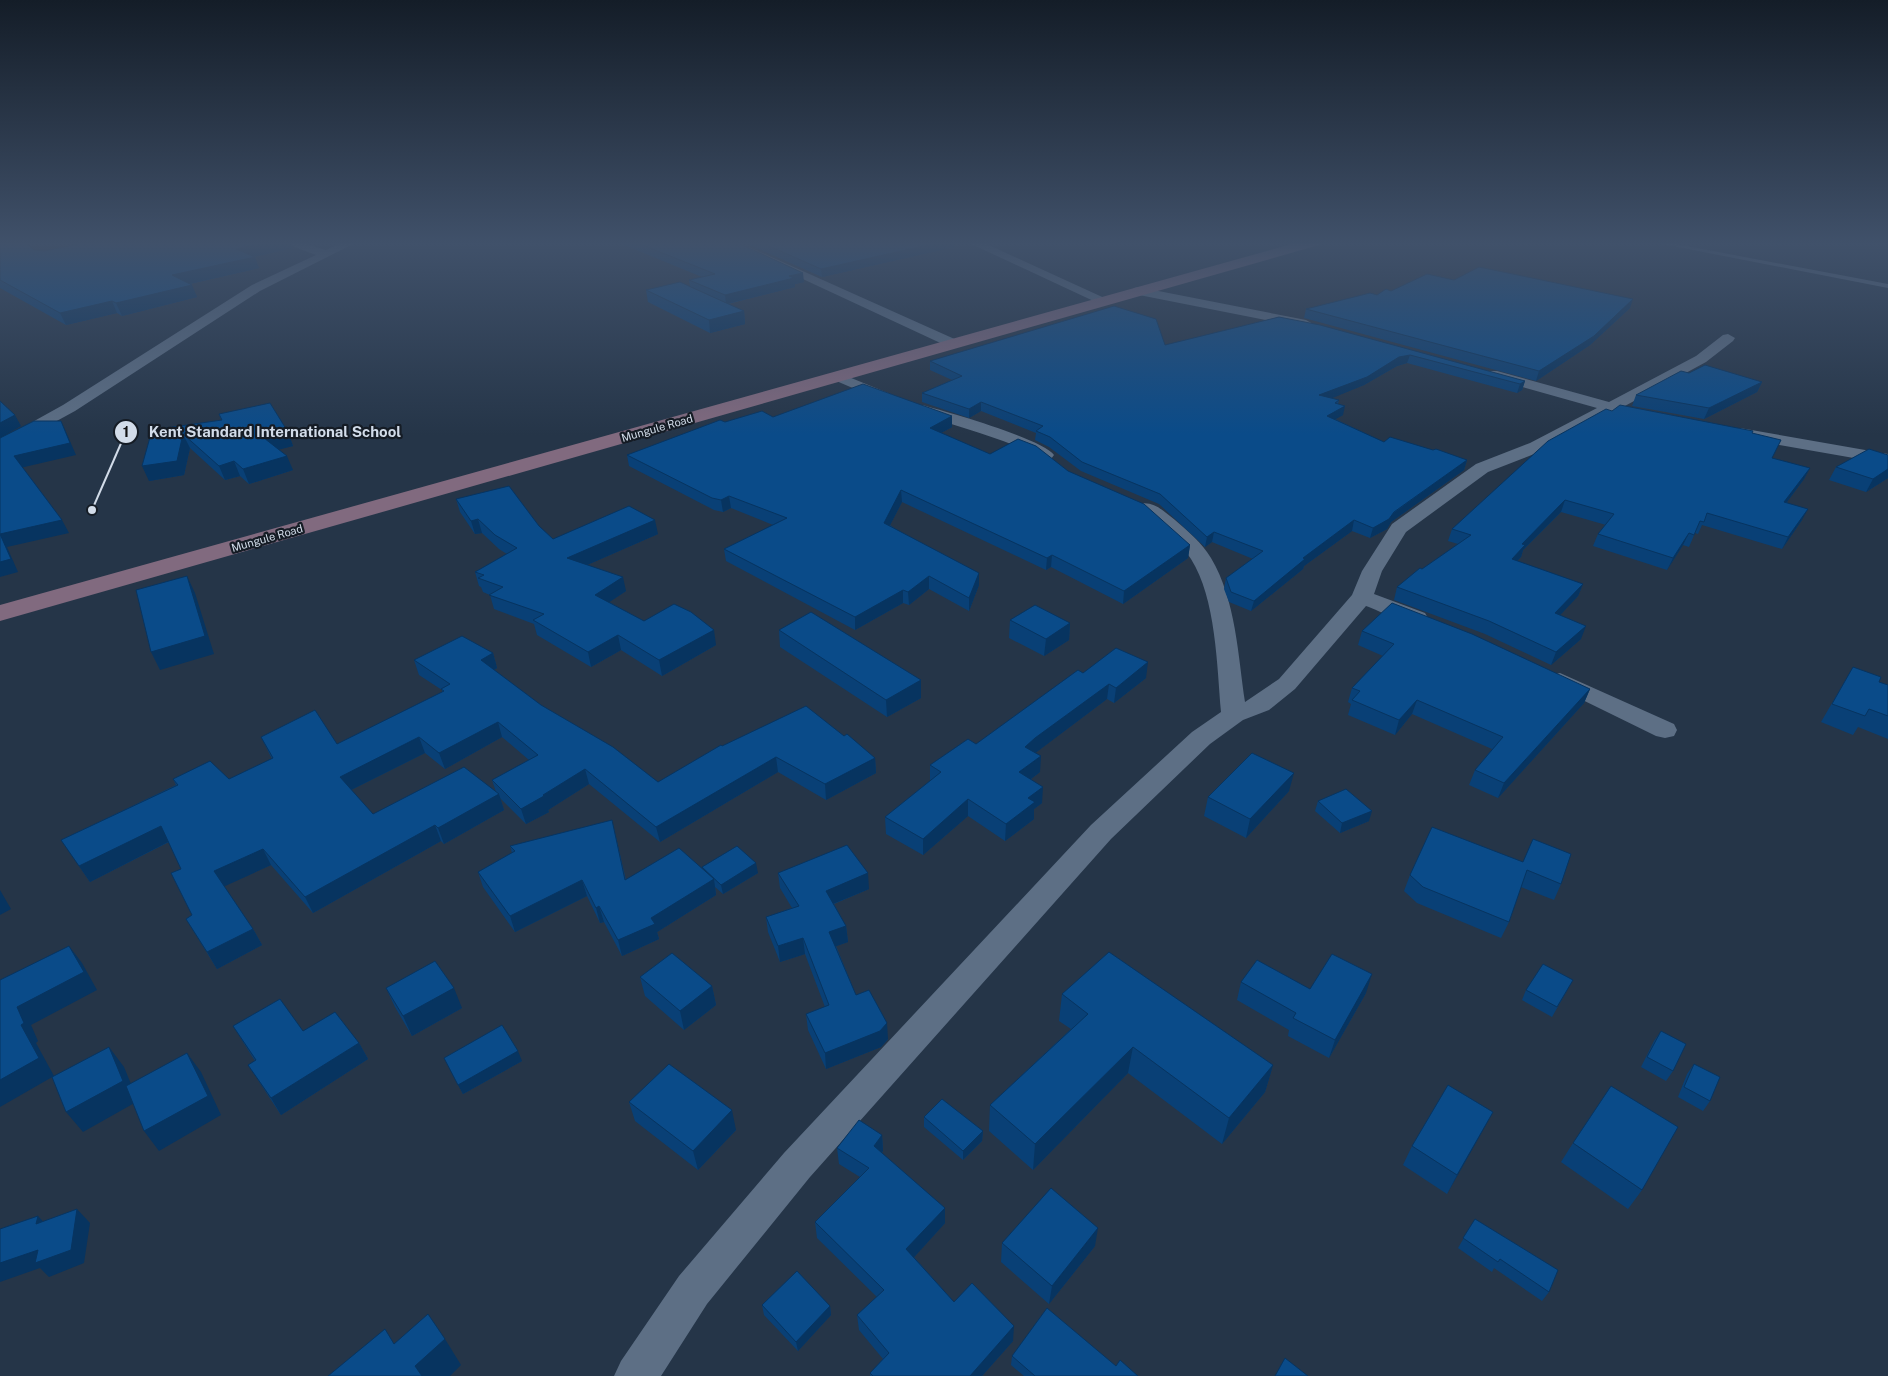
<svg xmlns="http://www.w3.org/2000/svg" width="1888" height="1376" viewBox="0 0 1888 1376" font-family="'Public Sans',sans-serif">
  <rect width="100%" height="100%" fill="#253548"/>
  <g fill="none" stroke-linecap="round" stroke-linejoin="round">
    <path fill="#5d6f85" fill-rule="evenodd" d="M1652 242H1665L1888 284V288Z"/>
    <path fill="#5d6f85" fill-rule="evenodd" d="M282 242H299L326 250 343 242H357L260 291 75 411 0 452V440L63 405 252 285 316 255Z
      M723 242H738L959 341 961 344 954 348 949 347Z
      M967 242H982L1111 301 1105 305 1100 304Z
      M1138 287 1306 320 1313 324 1306 328 1134 294 1132 291 1134 288Z
      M1728 334 1735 338 1733 341 1706 362 1623 407 1625 409 1623 412 1612 413 1542 451 1488 472 1406 532 1382 571 1374 594 1425 613 1428 618 1425 623C1407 627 1383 612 1366 606L1295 689 1269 710 1243 720 1210 744 1111 839 810 1177 707 1304 661 1376H614L621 1361 679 1276 784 1153 1091 825 1192 732 1221 712C1217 666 1216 598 1191 559 1180 541 1160 528 1144 514L1136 508 1138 504C1154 500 1163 511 1175 520 1188 531 1202 543 1211 558 1236 600 1238 656 1245 702L1279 679 1352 595 1362 571 1392 524 1476 464 1530 443 1597 408 1487 377 1485 374 1487 371H1497L1609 402 1696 356 1723 335Z
      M839 373 893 395 896 398 893 401H883L834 380 832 377Z
      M922 405C945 411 1043 439 1054 455L1051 459C1038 462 1028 451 1016 446 984 433 949 424 916 413L914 410Z
      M1740 428 1888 454V464L1734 437 1732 433 1734 429Z
      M1560 673 1674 724 1677 730 1674 736 1665 738 1656 736 1552 685 1548 680 1552 675Z"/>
    <path fill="#816a7f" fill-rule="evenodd" d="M1299 242H1320L1319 245 0 621V605Z"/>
  </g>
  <path fill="#094076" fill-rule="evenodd" d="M0 242 34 250 45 251 87 242H290L292 248 254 257 259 268 190 284 197 297 122 316 117 313 66 325 0 288Z
    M617 242H735L804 282 795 284V287L728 304 744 311 745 324 710 333 648 302 646 290 690 286 689 280 702 277Z
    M743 242H954V247L822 277Z
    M1454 280 1630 308 1590 345 1536 381 1304 318 1306 309 1377 295 1391 291Z
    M1279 317 1525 381 1522 390 1517 393 1407 363 1397 366 1364 385 1331 398 1339 400 1338 404 1343 415 1335 419 1384 442 1467 460 1464 470 1391 522 1387 529 1370 538 1352 531 1304 566 1303 569 1251 611 1229 602 1224 589 1226 578 1253 559 1212 542 1205 547 1159 504 1081 471 1049 447 1035 440 1036 433 981 411 969 418 922 402V393L952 380 930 370V361L1165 345Z
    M1689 373 1762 382 1757 392 1704 419 1632 406 1636 395Z
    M1612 411 1752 433 1772 458 1810 468 1804 479 1787 502 1802 520 1782 549 1702 525 1698 534 1695 533 1689 547 1683 545 1667 570 1593 546 1598 534 1606 525 1561 512 1523 550 1521 557 1517 561 1583 584 1578 596 1560 615 1581 639 1551 665 1485 634 1394 600 1397 587 1458 544 1448 541 1452 529Z
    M219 414 288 432 293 446 279 449 293 470 249 484 240 476 225 480 190 448 184 475 149 481 152 430 221 420Z
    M952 416V427L941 433 990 454 1068 471 1190 545 1188 558 1123 604 1051 567 1046 570 902 502 890 525 979 585 969 611 929 589 909 605 903 603 855 630 726 561 724 549 773 525 731 508 723 512 714 510 629 466 627 455 725 422 773 417Z
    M1888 455V478L1866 492 1829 480 1836 467Z
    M456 499 539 526 553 539 658 534 587 565 626 591 609 602 644 621 716 645 662 676 621 650 591 667 537 635 534 624 494 609 490 595 483 592 481 587 479 586 475 572 507 554 499 549 482 533 475 534 460 512Z
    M1010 620 1070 623 1069 640 1044 656 1009 638Z
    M779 630 921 680V698L887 717 780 647Z
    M1362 631 1590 689 1584 703 1498 798 1469 785 1475 770 1492 749 1412 714 1395 735 1348 715 1351 704 1348 702 1352 688 1383 656 1358 645Z
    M493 653 497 668 494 670 541 705 658 782 722 746 844 736 875 758 876 773 826 800 778 772 660 842 589 784 548 810 549 812 526 824 500 798 504 810 444 844 441 841 313 913 271 865 224 886 253 929 262 945 217 969 186 919 192 915 181 869 169 842 90 882 61 840 176 785 173 779H229L272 759 261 737 337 744 442 692V690L419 675 414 660ZM502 737 529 760 492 780 496 792 373 814 351 790 425 753 445 769Z
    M1853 667 1879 682 1888 685V739L1858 727 1853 735 1821 722Z
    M1083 673 1146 678 1114 703 1107 699 1035 753 1040 772 1031 779 1042 803 1034 809V819L1005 841 968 816 923 855 886 834 885 817 930 781V765L976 744Z
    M1289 791 1246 838 1204 816 1208 797Z
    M1318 801 1369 821 1340 833 1315 811Z
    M612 820 626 880 703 870 702 867 758 873 723 894 715 887 716 895 657 932 659 939 622 956 604 922 600 923 587 896 515 932 483 887 478 872 512 853 510 846Z
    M1533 839 1561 884 1554 900 1521 887 1509 922 1501 938 1417 903 1404 891 1410 875 1523 862Z
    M778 873 869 889 834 904 846 926 848 942 836 946 856 995 888 1039 881 1047 826 1069 808 1030 806 1014 825 1007 805 954 780 962 768 932 766 917 792 908 780 888Z
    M640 977 712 986 716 1005 684 1030 645 996Z
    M1573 980 1552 1017 1522 1000 1526 990Z
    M1241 982 1310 989 1366 993 1329 1058 1288 1036 1289 1030 1237 1000Z
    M386 988 462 1008 412 1036 395 1007Z
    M1062 994 1273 1065 1265 1092 1222 1144 1128 1073 1033 1170 989 1131 990 1105 1071 1029 1059 1021Z
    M233 1026 303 1031 359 1043 368 1059 281 1115 248 1065 255 1061Z
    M1661 1031 1673 1071 1666 1081 1641 1067 1654 1041Z
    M444 1058 522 1061 463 1094Z
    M1694 1064 1710 1101 1703 1111 1678 1097 1687 1074Z
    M629 1102 736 1130 698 1170 635 1121Z
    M1493 1112 1447 1194 1403 1165 1412 1146Z
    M924 1117 983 1131 982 1141 963 1160 924 1127Z
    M882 1135 883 1151 882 1153 945 1208V1223L914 1257 954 1302 1013 1341 982 1376H870V1373L883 1359 859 1330 857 1315 877 1297 817 1238 815 1222 860 1177 839 1164 837 1148Z
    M1573 1143 1642 1190 1628 1209 1561 1162Z
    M1475 1219 1549 1292 1542 1301 1494 1268 1492 1272 1458 1248Z
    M1002 1243 1095 1246 1049 1304 1001 1262Z
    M762 1305 830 1306 831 1315 798 1351 764 1315Z
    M1012 1356 1116 1366 1138 1376H1024L1011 1365Z"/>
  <path fill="#073460" d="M266 242H290L292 248 240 260 236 249Z
    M941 242H954V247L822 277 821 269Z
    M255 257 259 268 176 287 172 275Z
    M803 273 804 282 795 284V287L726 304 725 295 789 276Z
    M192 285 197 297 122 316 116 303Z
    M1633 299 1630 308 1590 345 1536 381 1539 371Z
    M112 301 117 313 66 325 60 313Z
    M744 311 745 324 710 333 709 320Z
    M1410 355 1407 363 1397 366 1364 385 1318 404 1319 395 1399 357Z
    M1525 381 1522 390 1517 393 1520 384Z
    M1762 382 1757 392 1704 419 1709 408Z
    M981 402V411L969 418V409Z
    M1345 406 1343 415 1325 425 1327 416Z
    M15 415 21 426 0 438V423Z
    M952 416V427L930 439V428Z
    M61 421 66 432 76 455 20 468 14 456Z
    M288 432 293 446 270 452 264 438Z
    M183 434 190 448 184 475 149 481 142 466Z
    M287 456 293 470 249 484 243 469Z
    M1467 460 1464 470 1391 522 1387 529 1370 538 1373 528Z
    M234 461 240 476 225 480 219 466Z
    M1810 468 1804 479 1778 514 1784 502Z
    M1888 469V478L1866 492 1873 479Z
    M901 490 902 502 885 535 884 523Z
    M729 496 731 508 723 512 721 500Z
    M1565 500 1561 512 1523 550 1521 557 1507 571 1512 559 1522 544Z
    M1808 509 1802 520 1782 549 1788 537Z
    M478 519 482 533 475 534 471 521Z
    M62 520 69 533 7 547 18 572 0 577V534Z
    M655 520 658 534 571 572 567 558Z
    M1354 520 1352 531 1304 566 1303 569 1251 611 1254 601 1303 558Z
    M1214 532 1212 542 1205 547 1207 537Z
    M1689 533 1683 545 1667 570 1673 558Z
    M1190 545 1188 558 1123 604 1124 591Z
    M1052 555 1051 567 1046 570 1047 558Z
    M979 573V585L969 611V598Z
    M187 576 195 593 214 654 160 670 151 652Z
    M929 576V589L909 605 908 592Z
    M623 577 626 591 599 609 595 595Z
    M1583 584 1578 596 1550 626 1555 613Z
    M903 590V603L855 630V617Z
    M1070 623 1069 640 1044 656 1046 639Z
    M1586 626 1581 639 1551 665 1556 652Z
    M714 630 716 645 662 676 659 660Z
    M618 635 621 650 591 667 588 652Z
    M493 653 497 668 485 675 481 660Z
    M1148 662 1146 678 1114 703 1116 688Z
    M921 680V698L887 717 886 700Z
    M1109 684 1107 699 1034 754 1025 747 1035 738Z
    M1590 689 1584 703 1498 798 1504 783Z
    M1417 700 1412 714 1395 735 1399 720Z
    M498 722 502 737 445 769 439 753Z
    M419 737 425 753 347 792 340 777Z
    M1041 756 1040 772 1019 788V772Z
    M776 757 778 772 660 842 656 827Z
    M875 758 876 773 826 800 825 784Z
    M585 769 589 784 548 810 549 812 526 824 521 809Z
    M1294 773 1289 791 1246 838 1250 819Z
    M1043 787 1042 803 1034 809V819L1005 841 1006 824 1028 798Z
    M499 794 504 810 444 844 438 828Z
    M968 799V816L923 855V839Z
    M1372 811 1369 821 1340 833 1342 823Z
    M435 825 441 841 313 913 305 897Z
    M161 826 170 841 90 882 79 866Z
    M263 849 271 865 223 887 214 871Z
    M756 863 758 873 723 894 721 885Z
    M868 873 869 889 828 906 826 891Z
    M714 879 716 895 657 932 659 939 622 956 618 940 651 918Z
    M582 880 587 896 515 932 510 916Z
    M0 890 11 909 0 915Z
    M599 906 604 922 600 923 596 908Z
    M846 926 848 942 831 948 829 932Z
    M253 929 262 945 217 969 207 952Z
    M803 938 805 954 780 962 778 946Z
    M69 946 82 963 97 990 31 1025 38 1041 36 1043 54 1076 0 1107V1080L21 1025 17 1007Z
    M1372 974 1366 993 1329 1058 1335 1040Z
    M712 986 716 1005 684 1030 680 1011Z
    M454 988 462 1008 412 1036 403 1016Z
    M887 1023 888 1039 881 1047 826 1069 825 1053Z
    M359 1043 368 1059 281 1115 271 1098Z
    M109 1047 124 1067 138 1101 83 1132 66 1112Z
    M1133 1047 1128 1073 1033 1170 1035 1144Z
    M518 1051 522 1061 463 1094 458 1085Z
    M187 1053 201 1072 221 1115 159 1151 144 1131Z
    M1273 1065 1265 1092 1222 1144 1229 1118Z
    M732 1110 736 1130 698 1170 693 1151Z
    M1493 1112 1482 1132 1447 1194 1457 1175Z
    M983 1131 982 1141 963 1160V1151Z
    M882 1135 883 1151 875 1162 874 1146Z
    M945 1208V1223L907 1265 906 1249Z
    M77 1209 90 1223 84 1263 49 1277 40 1268 0 1282V1263Z
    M38 1216 51 1230 36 1224Z
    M1098 1228 1095 1246 1049 1304 1052 1286Z
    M830 1306 831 1315 798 1351 796 1342Z
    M1014 1326 1013 1341 982 1376H970Z
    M445 1339 461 1365 450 1376H421L415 1366Z"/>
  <path fill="#0a4b89" stroke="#073460" d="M0 242H24L34 250 45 251 87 242H266L236 249 255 257 172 275 192 285 116 303 112 301 60 313 0 280Z
    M635 242H736L803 273 789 276 794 278 725 295 689 280 715 274Z
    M760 242H941L821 269Z
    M1479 267 1633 299 1594 336 1539 371 1306 309 1370 293 1377 295 1386 289 1391 291 1427 274 1454 280Z
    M680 282 744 311 709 320 646 290Z
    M1114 306 1156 319 1165 345 1279 317 1320 325 1525 381 1520 384 1410 355 1399 357 1367 377 1319 395 1339 400 1335 403 1345 406 1327 416 1384 442 1390 437 1433 450 1436 449 1467 460 1394 512 1389 519 1373 528 1354 520 1303 558 1305 559 1254 601 1231 592 1226 578 1263 551 1214 532 1207 537 1160 494 1082 462 1050 437 1036 431 1043 426 981 402 969 409 922 393 962 376 930 361Z
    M1705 365 1762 382 1709 408 1636 395 1681 371 1689 373Z
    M863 384 952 416 930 428 990 454 1018 439 1036 446 1068 471 1144 504 1190 545 1124 591 1052 555 1047 558 901 490 884 523 979 573 969 598 929 576 908 592 903 590 855 617 724 549 787 518 729 496 721 500 712 498 627 455 720 420 725 422 762 411 773 417Z
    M0 401 15 415 0 423Z
    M270 403 288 432 264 438 287 456 243 469 234 461 219 466 183 434 177 461 142 466 152 430 222 420 219 414Z
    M1620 405 1753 431 1752 433 1781 440 1772 458 1810 468 1784 502 1808 509 1788 537 1707 513 1704 522 1700 521 1694 535 1689 533 1673 558 1598 534 1614 514 1565 500 1522 544 1525 545 1512 559 1583 584 1555 613 1586 626 1556 652 1489 621 1397 587 1420 568 1422 569 1471 535 1452 529 1548 441 1606 409 1612 411Z
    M34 421H61L70 443 14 456 62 520 0 534 11 559 0 562V438Z
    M1869 449 1888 455V469L1873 479 1836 467Z
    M509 486 539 526 553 539 629 506 655 520 567 558 623 577 595 595 644 621 674 604 691 612 714 630 659 660 618 635 588 652 533 620 544 614 489 595 503 587 478 578 484 575 475 572 517 548 495 535 478 519 471 521 456 499Z
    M187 576 205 636 151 652 136 590Z
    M1392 603 1472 634 1590 689 1504 783 1475 770 1503 737 1417 700 1399 720 1352 700 1360 691 1352 688 1394 644 1362 631Z
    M1035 605 1070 623 1046 639 1010 620Z
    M811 612 921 680 886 700 779 630Z
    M462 636 493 653 481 660 541 705 613 747 658 782 721 745 722 746 806 706 844 736 847 734 875 758 825 784 776 757 656 827 585 769 543 795 544 796 521 809 492 780 538 755 498 722 439 753 419 737 340 777 373 814 464 767 499 794 438 828 435 825 305 897 263 849 214 871 253 929 207 952 186 919 192 915 171 873 181 869 161 826 79 866 61 840 178 785 173 779 210 761 229 779 273 758 261 737 315 710 337 744 444 691 441 689 450 684 414 660Z
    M1116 648 1148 662 1116 688 1109 684 1035 738 1025 747 1041 756 1019 772 1043 787 1028 798 1035 802 1006 824 968 799 923 839 885 817 941 772 930 765 968 739 976 744 1078 670 1083 673Z
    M1853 667 1881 677 1879 682 1888 685V716L1869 709 1865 716 1832 704Z
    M1252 753 1294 773 1250 819 1208 797Z
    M1346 789 1372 811 1342 823 1318 801Z
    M612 820 625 880 679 848 714 879 651 918 655 924 618 940 599 906 596 908 582 880 510 916 478 872 515 851 510 846Z
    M1432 827 1523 862 1533 839 1571 854 1561 884 1527 870 1509 922 1423 887 1410 875Z
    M847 845 868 873 826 891 846 926 829 932 856 995 869 990 887 1023 880 1031 825 1053 806 1014 829 1005 803 938 778 946 766 917 799 906 778 873Z
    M737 846 756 863 721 885 702 867Z
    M69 946 84 972 17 1007 24 1023 21 1025 39 1058 0 1080V980Z
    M1109 952 1273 1065 1229 1118 1133 1047 1035 1144 990 1105 1088 1014 1062 994Z
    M672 953 712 986 680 1011 640 977Z
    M1332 954 1372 974 1335 1040 1293 1018 1296 1013 1241 982 1257 960 1310 989Z
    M435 961 454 988 403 1016 386 988Z
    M1543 964 1573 980 1557 1007 1526 990Z
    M280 999 303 1031 335 1012 359 1043 271 1098 248 1065 256 1060 233 1026Z
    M502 1025 518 1051 458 1085 444 1058Z
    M1661 1031 1686 1044 1673 1071 1647 1057Z
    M109 1047 123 1081 66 1112 52 1077Z
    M187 1053 208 1096 144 1131 126 1086Z
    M669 1064 732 1110 693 1151 629 1102Z
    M1694 1064 1720 1077 1710 1101 1684 1087Z
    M1448 1085 1493 1112 1457 1175 1412 1146Z
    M1611 1086 1678 1127 1642 1190 1573 1143Z
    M942 1099 983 1131 963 1151 924 1117Z
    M859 1120 882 1135 874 1146 945 1208 906 1249 954 1302 972 1283 1014 1326 970 1376H873L870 1373 889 1353 857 1315 884 1290 815 1222 869 1168 837 1148Z
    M1051 1188 1098 1228 1052 1286 1002 1243Z
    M77 1209 71 1250 35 1263 38 1250 0 1263V1229L38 1216 36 1224Z
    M1475 1219 1558 1270 1549 1292 1500 1259 1498 1262 1463 1238Z
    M797 1271 830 1306 796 1342 762 1305Z
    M1047 1308 1116 1366 1120 1360 1138 1376H1035L1012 1356Z
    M428 1314 445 1339 415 1366 422 1376H328L385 1329 394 1344Z
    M1285 1358 1308 1376H1275Z"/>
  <linearGradient id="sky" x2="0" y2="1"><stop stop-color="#141d28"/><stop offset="0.56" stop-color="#40516a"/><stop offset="1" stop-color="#40516a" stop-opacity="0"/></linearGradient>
  <rect width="1888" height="435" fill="url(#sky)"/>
  <g text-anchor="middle" stroke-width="4.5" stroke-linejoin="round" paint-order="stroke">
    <g font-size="11" fill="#d2dce9" stroke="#151c25">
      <text transform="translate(657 428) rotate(-16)" y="4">Mungule Road</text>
      <text transform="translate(267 538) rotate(-16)" y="4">Mungule Road</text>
    </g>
  </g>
  <path fill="none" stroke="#d2dce9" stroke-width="2" d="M92 510L126 432"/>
  <g fill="#d2dce9" stroke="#151c25" stroke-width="2">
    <circle cx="92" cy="510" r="5"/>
    <circle cx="126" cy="432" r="12"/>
  </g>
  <g font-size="15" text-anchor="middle" font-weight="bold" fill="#111">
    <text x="126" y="437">1</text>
  </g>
  <g font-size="15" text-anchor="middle" font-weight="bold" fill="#d2dce9" stroke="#151c25" stroke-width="4.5" stroke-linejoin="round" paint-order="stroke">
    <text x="275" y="437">Kent Standard International School</text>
  </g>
</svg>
